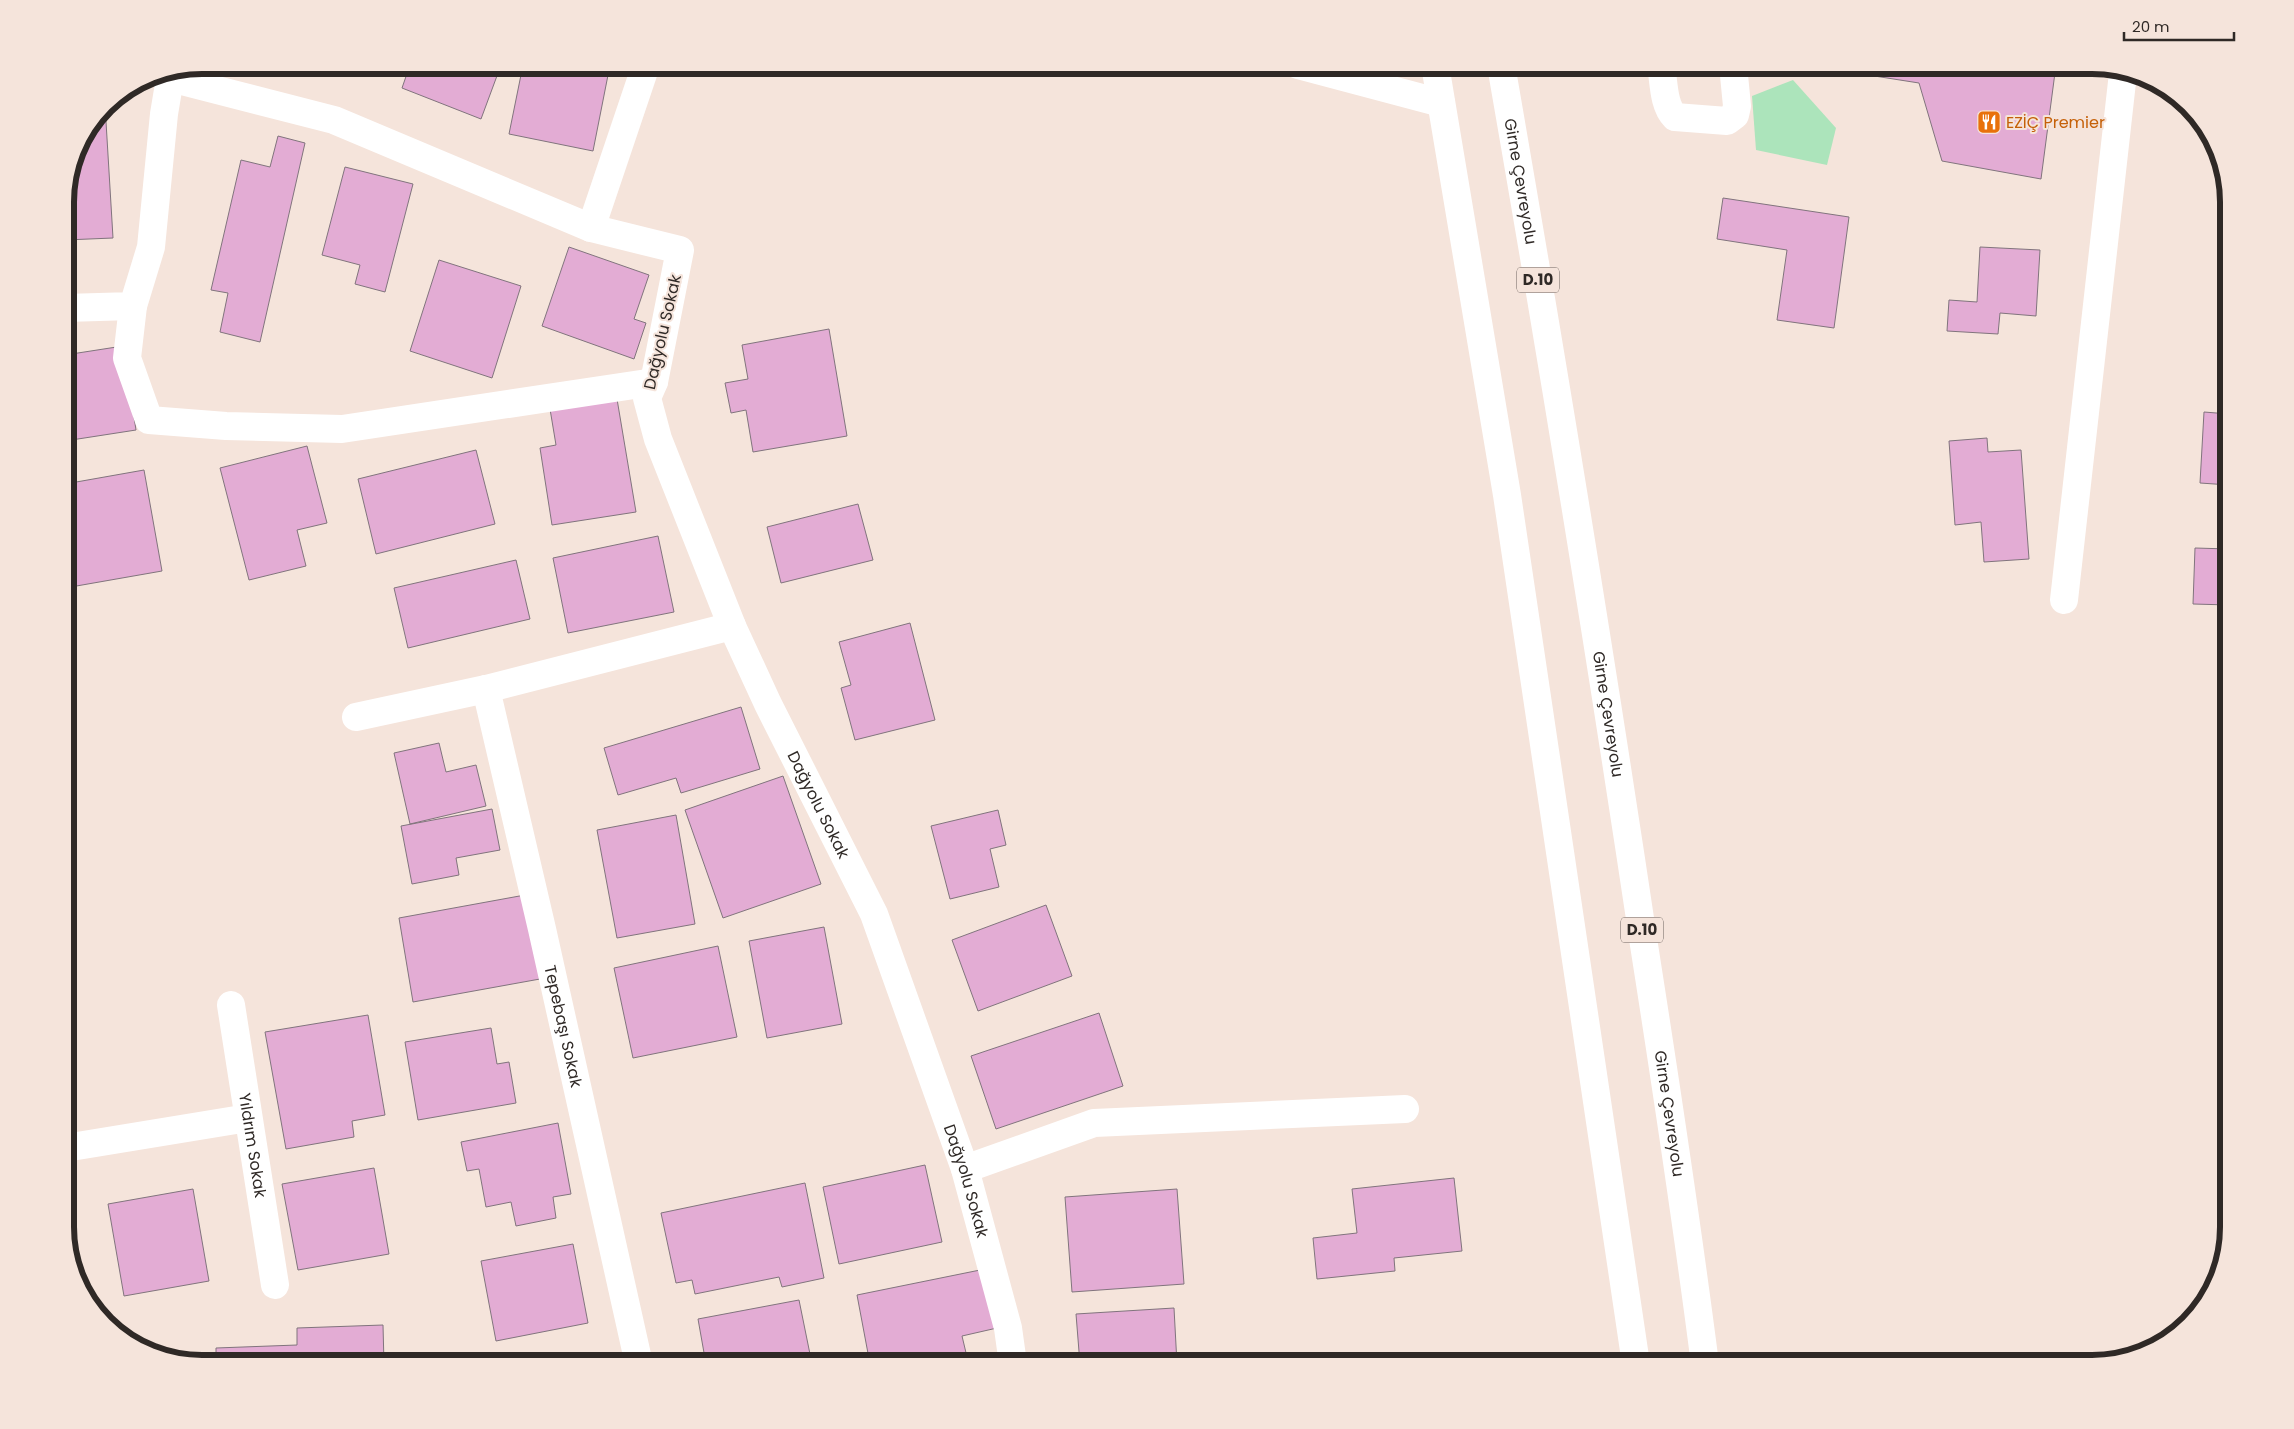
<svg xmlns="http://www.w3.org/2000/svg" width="2294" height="1429" viewBox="0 0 2294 1429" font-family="Poppins,sans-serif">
  <rect width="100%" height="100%" fill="#f5e4db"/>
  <path fill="#ace4bb" d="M1793 80 1836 128 1827 165 1756 150 1752 96Z"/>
  <path fill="#e3acd4" stroke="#81747d" d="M410 65H501L481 119 402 88Z
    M523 65H610L593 151 509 134Z
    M1869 65H2056L2041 179 1942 161 1919 83 1868 75Z
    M105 105 113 238 65 240V193L76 149Z
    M278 136 305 143 260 342 220 332 228 293 211 290 241 160 270 167Z
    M345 167 413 184 385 292 355 284 360 265 322 255Z
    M2227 187 2229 193V220H2225Z
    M1723 198 1849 217 1834 328 1777 320 1787 250 1717 239Z
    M569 247 649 275 634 319 646 323 634 359 542 326Z
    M1980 247 2040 250 2036 316 2000 313 1998 334 1947 331 1949 300 1977 302Z
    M2223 247H2229V360H2220Z
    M439 260 521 286 492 378 410 351Z
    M829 329 847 436 753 452 746 410 731 413 725 383 748 379 742 345Z
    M123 346 136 430 65 441V355Z
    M617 399 636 512 552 525 540 448 556 445 550 409Z
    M2204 412 2229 414V485L2200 483Z
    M1987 438 1988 452 2021 450 2029 559 1984 562 1981 522 1955 525 1949 441Z
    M307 446 327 523 297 530 306 566 249 580 220 468Z
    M476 450 495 524 376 554 358 479Z
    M144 470 162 571 65 588V484Z
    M858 504 873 560 781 583 767 527Z
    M658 536 674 612 568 633 553 558Z
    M2195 548 2229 549V605L2193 604Z
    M516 560 530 619 408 648 394 588Z
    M910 623 935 720 855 740 841 688 851 685 839 642Z
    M741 707 760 769 681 793 676 778 618 795 604 748Z
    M439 743 446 772 476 765 486 806 410 824 394 753Z
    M783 776 821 884 723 918 685 810Z
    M492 809 500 850 456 858 459 875 412 884 401 826Z
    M998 810 1006 845 990 849 999 887 950 899 931 826Z
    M676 815 695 924 617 938 597 830Z
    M525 895 540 979 413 1002 399 918Z
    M1046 905 1072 976 978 1011 952 940Z
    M824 927 842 1024 767 1038 749 941Z
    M718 946 737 1037 633 1058 614 968Z
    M1099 1013 1123 1086 996 1129 971 1056Z
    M368 1015 385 1115 352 1121 354 1137 286 1149 265 1032Z
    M491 1028 497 1064 509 1062 516 1103 418 1120 405 1042Z
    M558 1123 571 1194 553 1197 556 1218 516 1226 511 1202 486 1207 479 1169 467 1171 461 1142Z
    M925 1165 942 1242 839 1264 823 1187Z
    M374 1168 389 1254 298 1270 282 1184Z
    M1454 1178 1462 1251 1394 1258 1395 1271 1317 1279 1313 1238 1357 1233 1352 1189Z
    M805 1183 824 1278 782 1287 779 1277 695 1294 692 1280 676 1283 661 1213Z
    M193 1189 209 1281 124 1296 108 1204Z
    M1177 1189 1184 1284 1072 1292 1065 1197Z
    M65 1206 78 1279 65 1236Z
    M573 1244 588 1323 496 1341 481 1261Z
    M985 1269 997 1328 962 1336 967 1357 933 1364H870L857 1295Z
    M799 1300 812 1364H706L698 1319Z
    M1174 1308 1177 1364H1080L1076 1314Z
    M383 1325 384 1364H216V1348L297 1345V1328Z"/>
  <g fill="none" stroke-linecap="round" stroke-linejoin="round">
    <g stroke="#fff" stroke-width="28">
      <path d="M1298 65 1441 103"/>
      <path d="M1661 65C1664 82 1663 105 1675 117L1727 121 1735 115 1737 106 1733 65"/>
      <path id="s1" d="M159 73 170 78 334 120 591 228 680 250 654 382 647 398 658 439 732 626 768 704 874 914 965 1169 1008 1328 1013 1364"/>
      <path d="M591 228 646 65"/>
      <path d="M133 306 127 358 149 420 226 426 342 429 654 382"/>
      <path d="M65 308 133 306 151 247 164 114 170 78"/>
      <path d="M2064 600 2123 73"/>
      <path id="s2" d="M486 689 542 929 639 1364"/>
      <path d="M356 717 486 689 732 626"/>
      <path id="s3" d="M231 1005 275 1285"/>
      <path d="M65 1148 248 1118"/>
      <path d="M965 1169 1094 1123 1405 1109"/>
    </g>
    <g stroke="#fff" stroke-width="28">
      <path d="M1435 65 1507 495 1636 1364"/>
      <path id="s4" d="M1501 65C1552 358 1600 651 1644 945 1666 1085 1687 1224 1705 1364"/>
    </g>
  </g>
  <defs>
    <g id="restaurant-square" transform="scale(1.25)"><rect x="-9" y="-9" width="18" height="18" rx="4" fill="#e8710a" stroke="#f5e4db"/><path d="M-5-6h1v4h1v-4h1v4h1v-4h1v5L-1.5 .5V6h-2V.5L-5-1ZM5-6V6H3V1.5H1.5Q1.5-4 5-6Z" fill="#fff"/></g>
  </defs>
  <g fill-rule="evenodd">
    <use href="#restaurant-square" x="1989" y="122"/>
  </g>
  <g text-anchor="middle" stroke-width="4" stroke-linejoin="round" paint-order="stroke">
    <g fill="#f5e4db" stroke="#6a615c" stroke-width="1">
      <rect x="1517" y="267.5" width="42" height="25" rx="4"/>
      <rect x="1621" y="917.5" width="42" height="25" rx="4"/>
    </g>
    <g font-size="15" font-weight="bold" fill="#2f2926">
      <text x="1538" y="285">D.10</text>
      <text x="1642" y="935">D.10</text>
    </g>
    <g font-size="16" fill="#c56008" stroke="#f5e4db" text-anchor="start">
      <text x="2006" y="128">EZİÇ Premier</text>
    </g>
    <g font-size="16" fill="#2f2926" stroke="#f5e4db">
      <text dy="6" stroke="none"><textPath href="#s4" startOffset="118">Girne Çevreyolu</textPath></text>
      <text transform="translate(662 332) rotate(-77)" y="6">Dağyolu Sokak</text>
      <text dy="6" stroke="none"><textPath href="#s4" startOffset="658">Girne Çevreyolu</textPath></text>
      <text dy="6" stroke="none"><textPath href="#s1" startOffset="1146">Dağyolu Sokak</textPath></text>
      <text dy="6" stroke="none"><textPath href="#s2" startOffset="346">Tepebaşı Sokak</textPath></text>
      <text dy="6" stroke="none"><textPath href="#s4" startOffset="1062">Girne Çevreyolu</textPath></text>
      <text dy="6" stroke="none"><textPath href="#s3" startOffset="142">Yıldrım Sokak</textPath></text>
      <text dy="6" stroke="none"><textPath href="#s1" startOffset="1551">Dağyolu Sokak</textPath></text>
    </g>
  </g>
  <path d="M0 0H2294V1429H0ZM202 74H2092A128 128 0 0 1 2220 202V1227A128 128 0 0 1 2092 1355H202A128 128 0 0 1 74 1227V202A128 128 0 0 1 202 74Z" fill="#f5e4db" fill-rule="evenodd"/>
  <path fill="none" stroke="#2f2926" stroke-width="6" d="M202 74H2092A128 128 0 0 1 2220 202V1227A128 128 0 0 1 2092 1355H202A128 128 0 0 1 74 1227V202A128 128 0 0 1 202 74Z"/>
  <path d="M2124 32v8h110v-8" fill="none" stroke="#2f2926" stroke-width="2.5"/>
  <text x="2132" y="32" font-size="15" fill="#2f2926" stroke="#f5e4db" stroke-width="4" paint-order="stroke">20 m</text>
</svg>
